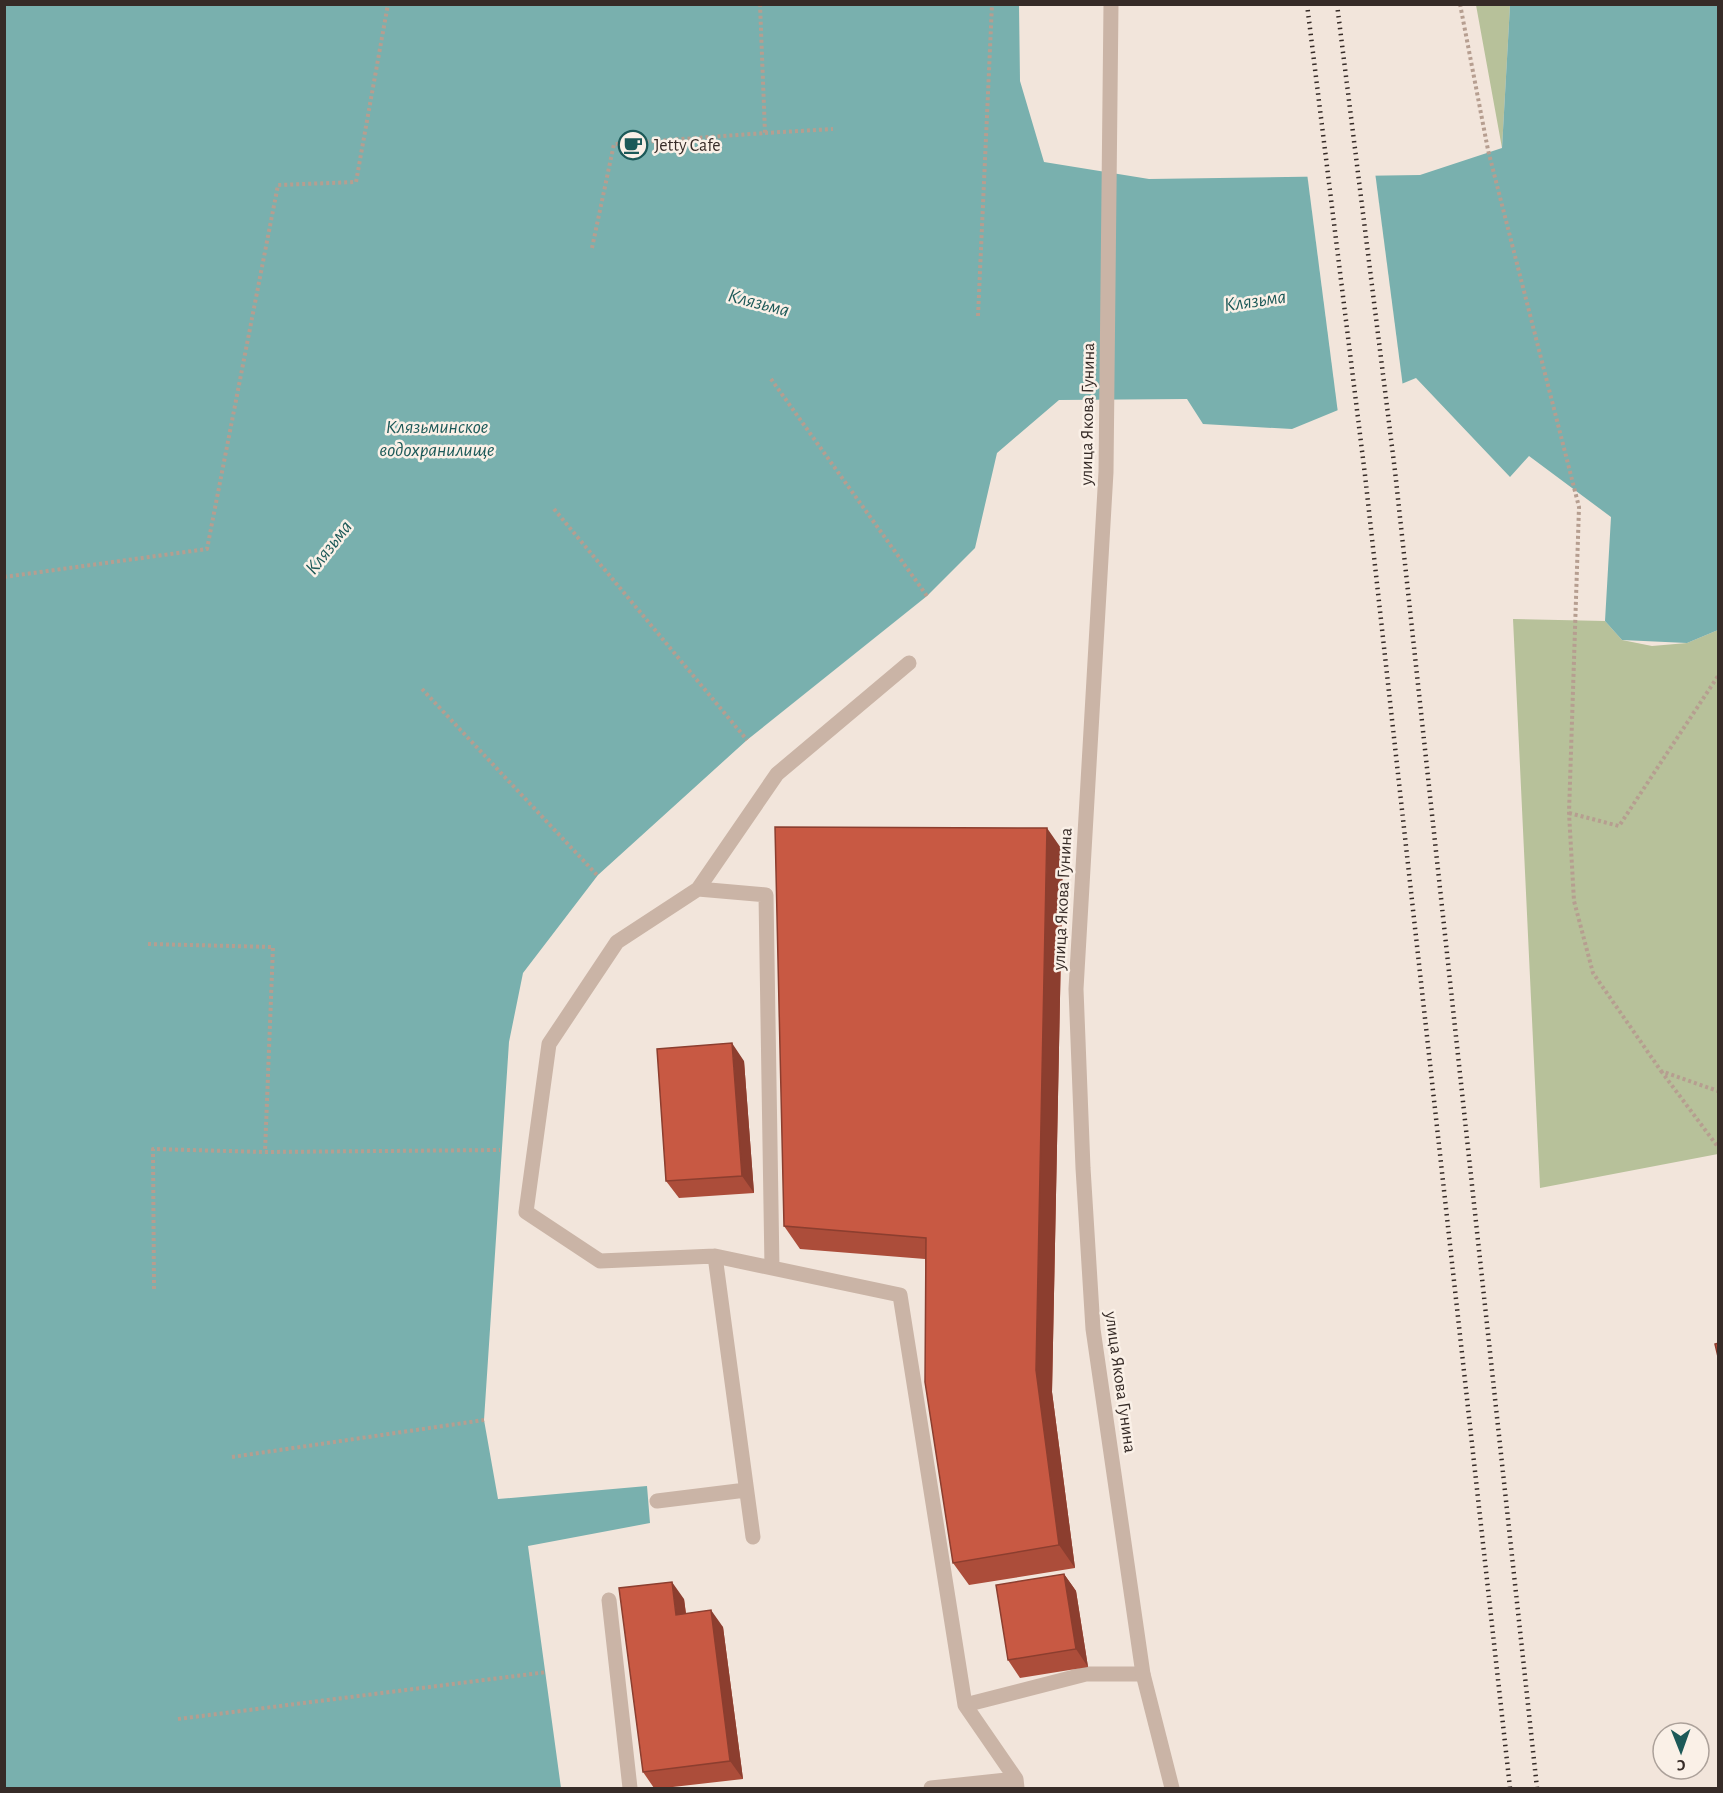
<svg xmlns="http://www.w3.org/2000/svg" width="1723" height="1793" viewBox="0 0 1723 1793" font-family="'Alegreya Sans',sans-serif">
  <rect width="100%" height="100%" fill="#f2e5db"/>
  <path fill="#b7c19a" d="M1476 5H1510L1502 148Z
    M1513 619 1605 621 1622 640 1652 646 1687 643 1718 630V1154L1540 1188Z"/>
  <path fill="#79b0ae" d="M5 5H1019L1020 81 1044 162 1149 179 1420 175 1502 148 1510 5H1718V630L1687 643 1622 640 1605 621 1611 517 1529 456 1510 477 1416 378 1292 429 1203 424 1187 399 1059 400 997 453 975 548 927 596 747 740 598 875 523 973 509 1042 484 1420 498 1499 647 1486 650 1523 528 1546 561 1788H5Z"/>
  <path fill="#f2e5db" d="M1375 172 1403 387 1338 413 1307 173Z"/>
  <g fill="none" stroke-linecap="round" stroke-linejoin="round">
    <path stroke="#b69e90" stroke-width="4" stroke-dasharray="3 3" stroke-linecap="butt" d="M1460 4 1488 150 1579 507 1569 813 1574 901 1593 973 1661 1071 1718 1091
      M765 133 833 129
      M592 248 614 144 765 133 760 4
      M978 316 992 4
      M771 379 927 596
      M554 509 747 740
      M4 577 207 549 278 185 356 182 388 4
      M422 689 597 875
      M1569 813 1619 826 1718 676
      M148 944 273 947 265 1152
      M1661 1071 1718 1147
      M154 1289 153 1149 265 1152 500 1150
      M232 1457 484 1420
      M178 1719 547 1672"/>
    <path stroke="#cab4a6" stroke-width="15" d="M698 889 777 774 909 663
      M715 1256 753 1537
      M772 1268 766 895 698 889 617 942 549 1044 526 1212 600 1261 715 1256 900 1295 965 1705 1016 1779 1017 1788
      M657 1501 746 1490
      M609 1600 630 1788
      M965 1705 1086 1674H1143
      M931 1788 1016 1779"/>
    <path stroke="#cab4a6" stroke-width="15" d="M1111 4 1106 472 1076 989 1083 1168 1093 1329 1143 1674 1172 1788"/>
    <path stroke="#362b27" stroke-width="4.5" stroke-dasharray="1.5 4.5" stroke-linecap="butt" d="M1307 4 1365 475 1510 1788
      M1337 4 1395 471 1537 1788"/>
  </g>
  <path fill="#ac4d3a" d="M1063 851 1052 1392 1075 1568 969 1585 953 1563 925 1259 800 1249 784 1226Z
    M744 1061 754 1193 679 1198 666 1181Z
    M1064 1574 1076 1591 1088 1667 1020 1678 1008 1660Z
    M684 1599 686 1613 723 1627 743 1779 664 1788H654L643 1772Z"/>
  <path fill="#8c3e2f" d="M1047 828 1063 851 1052 1392 1075 1568 1059 1545 1036 1370Z
    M732 1043 744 1061 754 1193 742 1176Z
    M1064 1574 1076 1591 1088 1667 1076 1649Z
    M672 1582 684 1599 688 1632 676 1615Z
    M711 1610 723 1627 743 1779 730 1761Z"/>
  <path fill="#c85943" stroke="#8c3e2f" stroke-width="1.5" d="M775 827 1047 828 1036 1370 1059 1545 953 1563 925 1382 926 1238 784 1226Z
    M732 1043 742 1176 666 1181 657 1049Z
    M1719 1343V1361L1715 1344Z
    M1064 1574 1076 1649 1008 1660 996 1585Z
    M672 1582 676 1615 711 1610 730 1761 643 1772 619 1588Z"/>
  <defs>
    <g id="cafe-ring" transform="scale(1.5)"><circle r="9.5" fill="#faf0e7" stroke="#1c5958" stroke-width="1.5"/><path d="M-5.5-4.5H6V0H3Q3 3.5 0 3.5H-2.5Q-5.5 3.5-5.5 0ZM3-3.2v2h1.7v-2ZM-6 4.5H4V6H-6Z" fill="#1c5958"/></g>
  </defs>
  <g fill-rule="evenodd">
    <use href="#cafe-ring" x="633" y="145"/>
  </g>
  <g text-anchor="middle" stroke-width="5" stroke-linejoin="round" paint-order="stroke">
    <g font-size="18" fill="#362b27" stroke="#faf0e7" text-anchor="start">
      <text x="654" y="151">Jetty Cafe</text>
    </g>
    <g font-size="18" fill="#362b27" stroke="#faf0e7">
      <text transform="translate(1087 414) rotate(-89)" y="6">улица Якова Гунина</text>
      <text transform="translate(1062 899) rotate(-87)" y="6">улица Якова Гунина</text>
      <text transform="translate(1121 1382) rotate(82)" y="6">улица Якова Гунина</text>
    </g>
    <g font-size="20" font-style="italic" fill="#1c5958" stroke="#faf0e7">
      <text transform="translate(1255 300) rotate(-8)" y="7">Клязьма</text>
      <text transform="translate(759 302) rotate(15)" y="7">Клязьма</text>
      <text x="437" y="433">Клязьминское<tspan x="437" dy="23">водохранилище</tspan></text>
      <text transform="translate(328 547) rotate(-52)" y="7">Клязьма</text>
    </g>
  </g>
  <rect width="1723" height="1793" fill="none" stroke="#362b27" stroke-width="12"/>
  <g transform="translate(1681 1751) rotate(179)"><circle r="28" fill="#faf0e7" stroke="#aca19a" stroke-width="1.5"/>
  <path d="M0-4.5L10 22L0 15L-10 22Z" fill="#1c5958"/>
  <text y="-9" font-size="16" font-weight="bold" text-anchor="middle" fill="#362b27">С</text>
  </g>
</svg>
